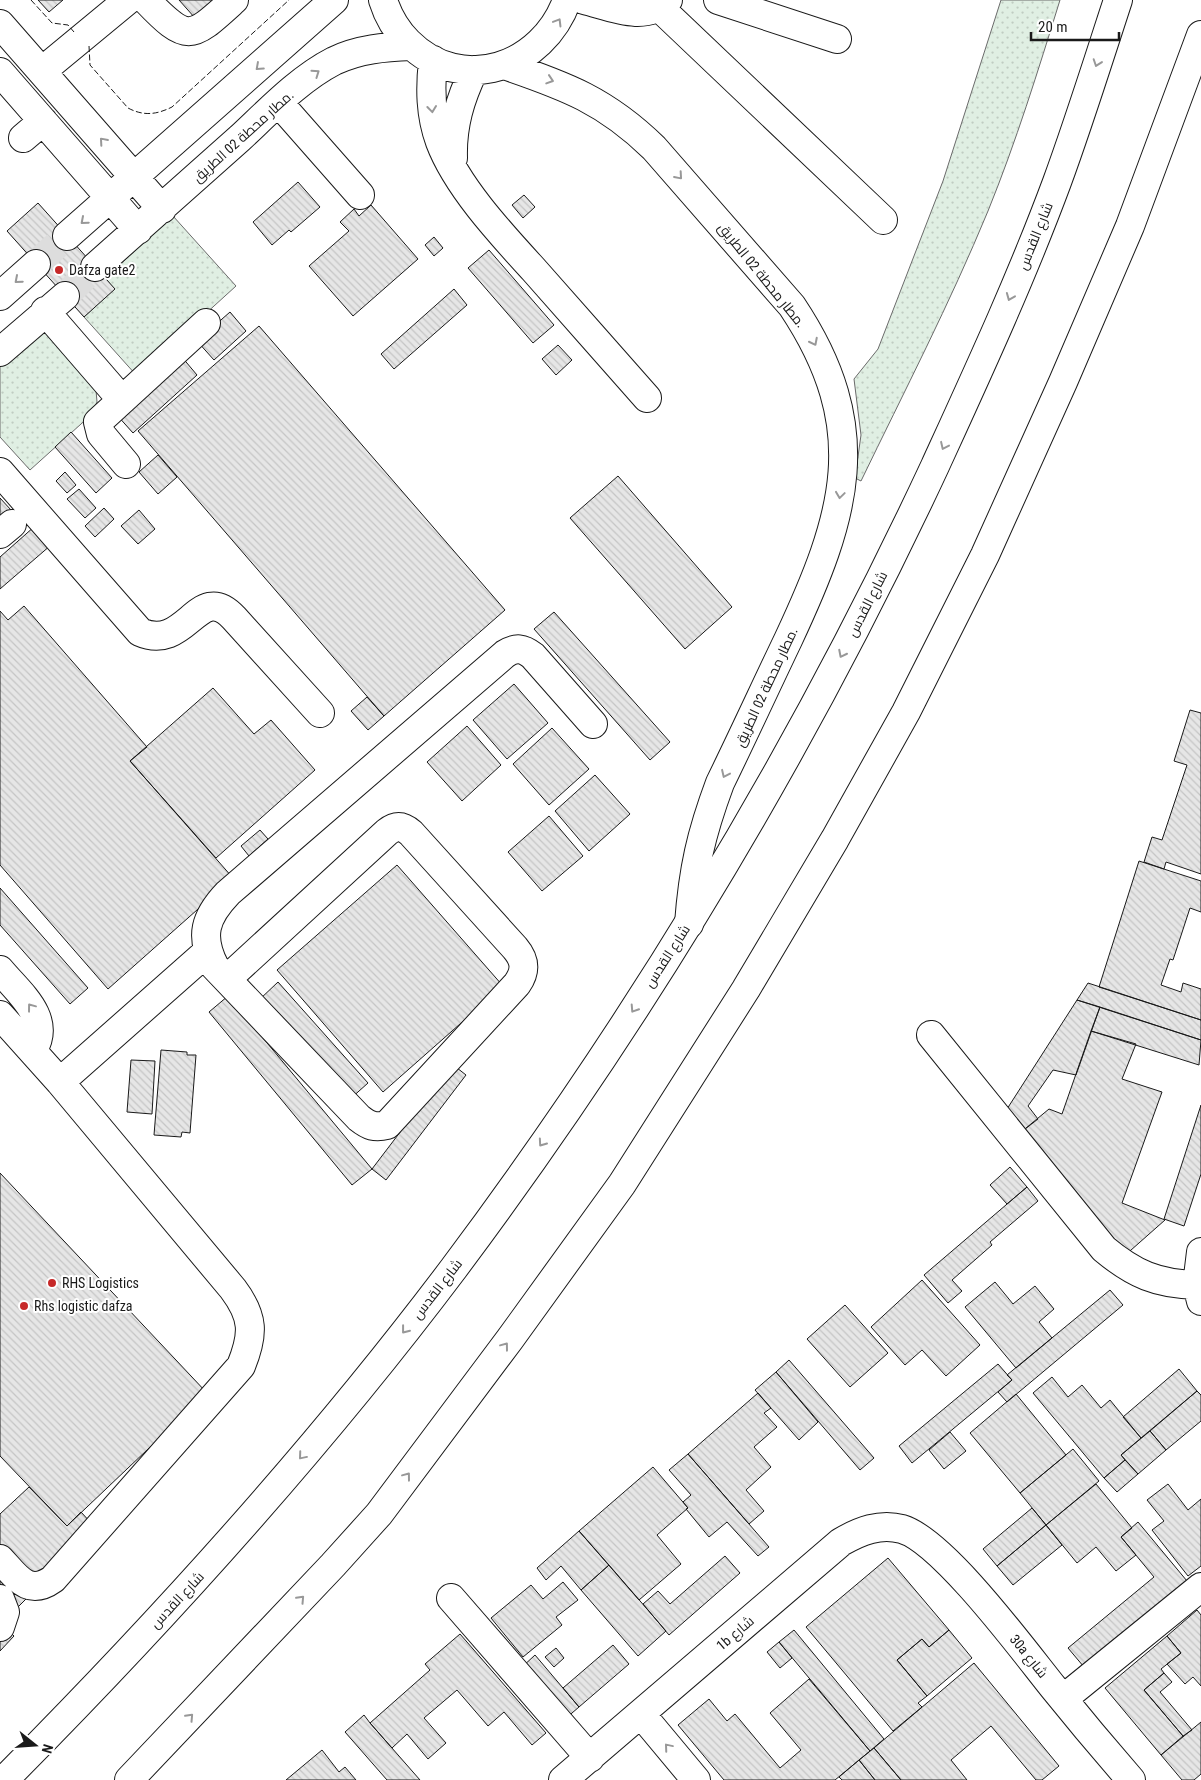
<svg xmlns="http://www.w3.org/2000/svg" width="1201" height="1780" viewBox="0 0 1201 1780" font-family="'Roboto Condensed',Cairo,sans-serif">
  <defs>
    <pattern id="grass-dots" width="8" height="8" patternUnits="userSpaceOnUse" patternTransform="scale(1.25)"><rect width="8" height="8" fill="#e0efe3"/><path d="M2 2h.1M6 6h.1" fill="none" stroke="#c0ccc2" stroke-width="1.8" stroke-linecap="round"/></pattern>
    <pattern id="building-back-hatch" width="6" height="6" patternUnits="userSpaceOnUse" patternTransform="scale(1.25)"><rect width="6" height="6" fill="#e6e6e6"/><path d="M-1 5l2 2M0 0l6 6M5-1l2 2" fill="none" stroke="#c5c5c5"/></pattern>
  </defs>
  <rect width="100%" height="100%" fill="#fff"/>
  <path fill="url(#grass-dots)" stroke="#6a6a6a" d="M1001 0H1060C1038 71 1016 142 988 211 950 303 904 392 861 481L855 478 861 435 854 379 878 349 943 181Z
    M173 216 236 286 137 376 84 317 114 289 105 278Z
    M40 327 96 390 97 402 91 415 30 470 0 437V362Z"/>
  <path fill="url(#building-back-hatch)" stroke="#1a1a1a" d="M38 0H63L49 12Z
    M179 0H215L195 18Z
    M298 182 320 207 291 232 289 230 272 245 253 222Z
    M524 195 535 207 523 218 512 205Z
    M38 203 115 289 84 317 7 231Z
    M371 205 418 259 353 316 309 266 349 231 340 222 354 209 359 216Z
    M434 237 443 248 434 256 425 245Z
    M489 250 554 325 533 343 468 268Z
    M454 289 467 305 394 369 381 354Z
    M230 312 246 331 214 360 197 341Z
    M259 326 505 610 384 716 138 431Z
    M558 345 572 360 556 375 542 359Z
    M181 356 197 375 133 433 116 414Z
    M71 432 112 478 96 493 55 447Z
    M158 455 177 477 158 494 139 472Z
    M65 472 76 485 67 493 56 481Z
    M618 476 732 607 685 649 570 518Z
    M79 489 96 508 85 518 67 499Z
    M0 498 11 510 0 520Z
    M104 508 114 519 95 537 85 526Z
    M139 510 155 529 138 544 121 526Z
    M35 526 51 545 0 589V557Z
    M24 606 147 747 130 761 233 878 108 989 0 865V611L8 620Z
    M554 612 670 742 650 760 534 629Z
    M514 684 548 723 507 759 473 720Z
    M213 688 254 734 271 720 315 770 216 858 130 761Z
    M367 697 384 716 368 730 351 711Z
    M1190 710 1201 713V874L1166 862 1164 869 1144 862 1152 837 1162 840 1187 765 1174 761Z
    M467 726 501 765 462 801 427 762Z
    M552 728 589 769 549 805 513 764Z
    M595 775 630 814 589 851 555 811Z
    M549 816 583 856 542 891 508 852Z
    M260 830 268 839 249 856 241 846Z
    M1139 861 1201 881V912L1190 908 1173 960 1170 959 1161 985 1181 992 1183 983 1201 989V1020L1099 987Z
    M397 865 503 986 383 1092 277 970Z
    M0 888 88 988 70 1004 0 925Z
    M278 982 368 1083 349 1100 259 1000Z
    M1088 983 1201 1020V1040L1077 1000Z
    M228 996 372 1169 352 1185 209 1012Z
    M1077 1000 1100 1007 1076 1075 1053 1070 1028 1106 1038 1119 1020 1133 1007 1109Z
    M1100 1007 1201 1040 1199 1065 1091 1031Z
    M1091 1031 1136 1044 1122 1079 1162 1092 1122 1203 1165 1220 1122 1258 1020 1133 1049 1109 1062 1114Z
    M161 1050 187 1052V1055H196L190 1133 182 1132 181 1137 154 1135Z
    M131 1060 155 1061 152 1114 127 1112Z
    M452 1064 466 1075 386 1180 372 1169Z
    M1201 1105V1174L1184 1226 1164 1219Z
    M1010 1167 1027 1187 1007 1204 990 1185Z
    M0 1173 207 1393 67 1526 0 1456Z
    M1027 1187 1038 1201 990 1242 992 1245 952 1280 962 1291 948 1303 924 1275Z
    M922 1280 980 1345 946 1376 922 1350 905 1365 871 1327Z
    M995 1282 1013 1304 1035 1286 1054 1309 1039 1322 1052 1338 1016 1368 965 1307Z
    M1110 1290 1123 1305 1007 1402 998 1392 1012 1380 1007 1375Z
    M845 1305 888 1353 850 1387 807 1339Z
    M789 1360 874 1458 860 1470 776 1372Z
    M998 1364 1012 1380 912 1463 899 1446Z
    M1179 1369 1197 1391 1141 1438 1123 1417Z
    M776 1372 818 1422 799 1440 755 1390Z
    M1052 1377 1068 1397 1082 1385 1101 1408 1110 1400 1141 1438 1121 1455 1125 1460 1104 1478 1033 1393Z
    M1197 1391 1201 1395V1421L1166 1450 1150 1431Z
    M758 1393 771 1408 764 1413 777 1427 754 1447 771 1467 746 1490 764 1511 749 1524 688 1454Z
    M1016 1394 1066 1455 1020 1493 970 1433Z
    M1150 1431 1166 1450 1138 1474 1121 1455Z
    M950 1432 966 1451 944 1469 929 1450Z
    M1073 1449 1099 1481 1046 1525 1020 1493Z
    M688 1454 769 1547 758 1556 727 1522 709 1537 686 1509 688 1508 683 1502 691 1495 669 1470Z
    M1125 1460 1138 1474 1117 1492 1104 1478Z
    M653 1467 688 1508 657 1535 681 1564 639 1600 579 1531Z
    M1096 1484 1132 1528 1121 1537 1136 1555 1116 1571 1096 1547 1077 1563 1046 1525Z
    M1168 1484 1188 1510 1201 1499V1566L1188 1576 1152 1530 1164 1521 1147 1500Z
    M29 1487 67 1526 81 1512 92 1524 32 1581 0 1547V1514Z
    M1032 1508 1046 1525 997 1566 983 1549Z
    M1138 1522 1187 1581 1084 1667 1068 1648 1154 1577 1121 1537Z
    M1046 1525 1062 1545 1013 1585 997 1566Z
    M579 1531 609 1565 581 1590 561 1566 546 1580 537 1568Z
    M725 1556 740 1573 669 1635 643 1604 658 1591 670 1604Z
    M888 1558 949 1630 929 1647 922 1639 897 1660 927 1696 918 1703 922 1707 893 1731 806 1627Z
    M609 1565 666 1631 638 1656 581 1590Z
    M0 1573 26 1599 18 1607 0 1588Z
    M563 1582 578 1600 556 1617 562 1625 523 1657 491 1618 531 1585 543 1599Z
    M1197 1610 1201 1615V1686L1193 1677 1185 1684 1167 1664 1181 1653 1167 1636Z
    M7 1629 14 1636 0 1651V1636Z
    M794 1630 884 1739 870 1751 779 1642Z
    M949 1630 972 1658 927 1696 897 1660 922 1639 929 1647Z
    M460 1634 546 1733 532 1745 504 1712 488 1726 457 1690 424 1718 446 1743 428 1759 407 1734 392 1748 370 1723 430 1670 425 1664Z
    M1167 1636 1181 1653 1161 1669 1164 1673 1144 1690 1183 1736 1161 1755 1105 1688Z
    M779 1642 792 1658 780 1668 767 1652Z
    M613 1645 629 1664 579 1707 563 1688Z
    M556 1648 564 1658 554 1667 545 1657Z
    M535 1655 579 1707 565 1719 521 1668Z
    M974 1663 1059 1766 1042 1780H1036L991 1726 951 1760 967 1780H901L874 1748Z
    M1164 1673 1172 1682 1160 1692 1192 1730 1183 1736 1144 1690Z
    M809 1679 870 1751 835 1780H724L678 1725 709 1699 727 1721 735 1714 780 1768 801 1750 770 1713Z
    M364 1715 370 1723 420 1780H387L345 1732Z
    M1201 1722V1774L1194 1780H1182L1161 1755Z
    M874 1748 901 1780H875L859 1760Z
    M322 1750 339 1772 345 1767 356 1780H286Z
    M859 1760 875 1780H842L839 1777Z"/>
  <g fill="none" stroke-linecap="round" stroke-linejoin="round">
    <path stroke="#ddd" stroke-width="28" stroke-dasharray="28 14" stroke-linecap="butt" d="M36 264 67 236
      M65 296 95 267"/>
    <g stroke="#1a1a1a" stroke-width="30">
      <path id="minor" d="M146 0C188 44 191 39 234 0
        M383 0C388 16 396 30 408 42 462 96 543 67 567 0
        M584 0C612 7 645 23 668 0
        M718 0 837 39
        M660 8 883 220
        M0 24 162 209
        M433 60C430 88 430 115 440 142 457 187 502 235 534 270 572 313 609 355 647 398
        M504 65C566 86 606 101 654 148L792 306C874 429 846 516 788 640 765 688 743 736 720 783 701 834 693 869 689 924
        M42 71 128 0
        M0 72 138 230
        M279 103 360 195
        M23 138 43 121
        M453 158C452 126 460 99 474 70
        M67 236 334 0
        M95 267C144 224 192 181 240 138 269 111 299 79 334 61 359 49 385 47 412 46
        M0 296 36 264
        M45 311 122 400
        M0 352 65 296
        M126 464 101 434 98 422 206 323
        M0 472 140 632C187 653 198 579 234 618L320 713
        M0 534 12 524
        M0 970C20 994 52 1018 33 1050
        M227 979 387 832C396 825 402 825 411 833L515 948C526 961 526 971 517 984L387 1125C375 1128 369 1126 359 1118L215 967C199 936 205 917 228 893L505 654C516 647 523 648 533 656L593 724
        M0 1015 60 1082 233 1289C254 1317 254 1334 241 1366L53 1579C28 1597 17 1577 0 1559
        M931 1035 1104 1249C1134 1274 1157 1284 1197 1285
        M60 1082 207 952
        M1201 1252 1197 1285 1201 1301
        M451 1598 590 1758
        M0 1599 5 1612 0 1627
        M1063 1699 1201 1587
        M641 1714 696 1780
        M563 1780 841 1542C860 1531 880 1523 902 1529 943 1541 1024 1651 1053 1687 1078 1718 1104 1749 1131 1780"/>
    </g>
    <g stroke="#1a1a1a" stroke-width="30">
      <path id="major" d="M4 1780C164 1619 317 1450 454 1268 641 1018 803 749 935 466 978 372 1021 279 1057 182 1079 122 1098 61 1118 0
        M129 1780 333 1565 379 1514 510 1339 622 1184 746 989 835 839 906 712 985 555 1063 382 1130 226 1201 35"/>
    </g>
    <use href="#minor" stroke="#fff" stroke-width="28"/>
    <use href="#major" stroke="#fff" stroke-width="28"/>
    <path stroke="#1a1a1a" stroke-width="1" stroke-dasharray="6 2.5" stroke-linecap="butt" d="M31 0 52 23 68 25 74 32
      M89 46 90 65 128 108C143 116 156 115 172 107L289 0"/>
  </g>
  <defs><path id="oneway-chevron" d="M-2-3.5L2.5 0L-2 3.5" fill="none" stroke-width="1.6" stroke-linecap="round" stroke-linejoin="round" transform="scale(1.25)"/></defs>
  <g stroke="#989898">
    <use href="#oneway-chevron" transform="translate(558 22) rotate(-59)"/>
    <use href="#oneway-chevron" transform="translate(1097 63) rotate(109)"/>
    <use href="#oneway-chevron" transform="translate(259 67) rotate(138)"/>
    <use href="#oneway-chevron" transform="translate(316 73) rotate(-35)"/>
    <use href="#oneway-chevron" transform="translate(550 80) rotate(18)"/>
    <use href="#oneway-chevron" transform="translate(432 109) rotate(83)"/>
    <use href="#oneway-chevron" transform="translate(103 141) rotate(-131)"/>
    <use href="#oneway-chevron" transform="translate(679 176) rotate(49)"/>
    <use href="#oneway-chevron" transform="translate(84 221) rotate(139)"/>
    <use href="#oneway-chevron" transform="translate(18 280) rotate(139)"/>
    <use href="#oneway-chevron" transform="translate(1010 297) rotate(112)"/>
    <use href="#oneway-chevron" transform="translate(814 342) rotate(63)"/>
    <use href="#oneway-chevron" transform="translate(944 446) rotate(115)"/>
    <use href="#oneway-chevron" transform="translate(840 495) rotate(98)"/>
    <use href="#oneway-chevron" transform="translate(842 654) rotate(117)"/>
    <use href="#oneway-chevron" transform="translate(725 774) rotate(115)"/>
    <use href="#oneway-chevron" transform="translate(31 1007) rotate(-127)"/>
    <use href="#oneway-chevron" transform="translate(634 1009) rotate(123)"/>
    <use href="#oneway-chevron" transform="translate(542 1143) rotate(125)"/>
    <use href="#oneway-chevron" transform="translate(405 1330) rotate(128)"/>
    <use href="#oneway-chevron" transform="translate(505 1346) rotate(-53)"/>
    <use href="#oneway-chevron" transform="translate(302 1456) rotate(130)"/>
    <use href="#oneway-chevron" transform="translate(407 1476) rotate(-53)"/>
    <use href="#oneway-chevron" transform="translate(301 1599) rotate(-47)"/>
    <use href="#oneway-chevron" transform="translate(190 1717) rotate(-47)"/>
    <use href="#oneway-chevron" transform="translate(668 1747) rotate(-130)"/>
  </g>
  <g fill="#c62828" stroke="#fff" stroke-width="2">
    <circle cx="59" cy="270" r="5"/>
    <circle cx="52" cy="1283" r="5"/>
    <circle cx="24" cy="1306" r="5"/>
  </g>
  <g text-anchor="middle" stroke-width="4" stroke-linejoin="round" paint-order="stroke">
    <g font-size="14" fill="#1a1a1a" stroke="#fff">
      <text transform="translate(243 136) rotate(-42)" y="5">مطار محطة 02 الطريق.</text>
      <text transform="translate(1035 236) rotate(-68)" y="5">شارع القدس</text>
      <text transform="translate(762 275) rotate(51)" y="5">مطار محطة 02 الطريق.</text>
      <text transform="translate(867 604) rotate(-63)" y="5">شارع القدس</text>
      <text transform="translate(766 687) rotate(-65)" y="5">مطار محطة 02 الطريق.</text>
      <text transform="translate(667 956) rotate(-57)" y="5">شارع القدس</text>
      <text transform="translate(437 1289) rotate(-52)" y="5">شارع القدس</text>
      <text transform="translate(177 1600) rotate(-47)" y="5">شارع القدس</text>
      <text transform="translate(735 1633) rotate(-41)" y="5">1b شارع</text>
      <text transform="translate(1029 1656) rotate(51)" y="5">30a شارع</text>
    </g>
    <g font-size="14" fill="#1a1a1a" stroke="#fff" text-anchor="start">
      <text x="69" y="275">Dafza gate2</text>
      <text x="62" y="1288">RHS Logistics</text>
      <text x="34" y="1311">Rhs logistic dafza</text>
    </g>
  </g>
  <g transform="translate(35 1745) rotate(107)" stroke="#ffffff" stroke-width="4" paint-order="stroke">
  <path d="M0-4L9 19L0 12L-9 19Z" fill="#1a1a1a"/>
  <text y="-8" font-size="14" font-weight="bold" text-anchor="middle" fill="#1a1a1a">N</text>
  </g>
  <path d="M1031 32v8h88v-8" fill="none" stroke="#1a1a1a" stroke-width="2.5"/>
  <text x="1038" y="32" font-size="15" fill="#1a1a1a" stroke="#ffffff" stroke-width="4" paint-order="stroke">20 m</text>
</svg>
